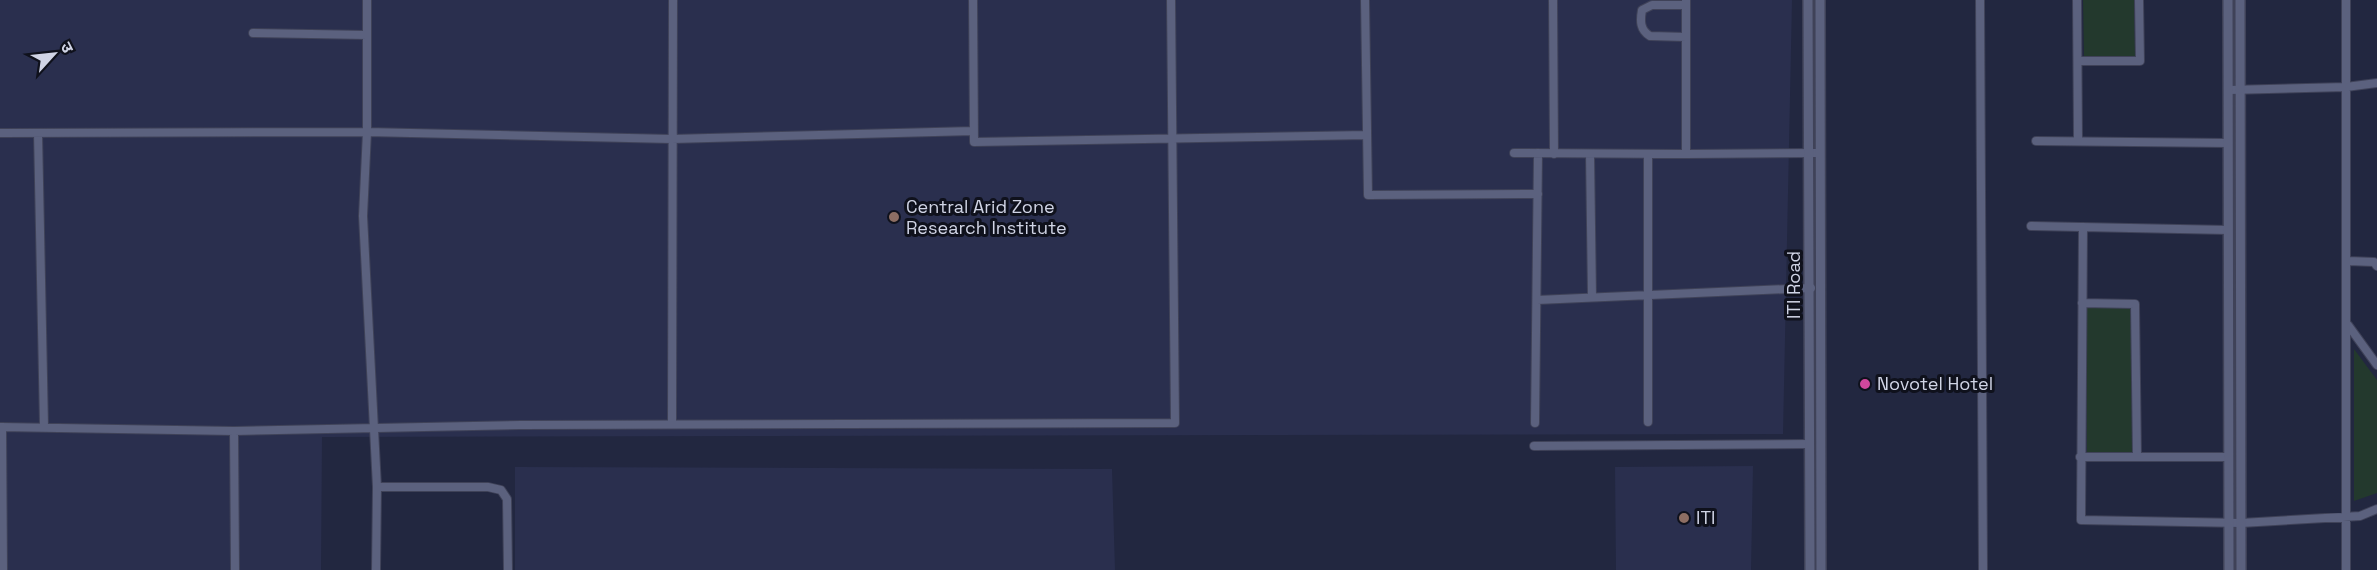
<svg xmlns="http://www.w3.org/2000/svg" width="2377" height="570" viewBox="0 0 2377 570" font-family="'Space Grotesk','Noto Sans Devanagari',sans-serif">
  <rect width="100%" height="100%" fill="#222740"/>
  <path fill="#2a2f4e" d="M0 0H1792L1783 434 322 437 321 570H0Z
    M1753 466 1751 570H1616L1615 467Z
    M515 467 1112 469 1115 570H515Z"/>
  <path fill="#23392d" d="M2083 0H2134L2135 57 2084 58Z
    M2086 306H2131L2132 454H2087Z
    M2354 349 2377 380V493L2354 501Z"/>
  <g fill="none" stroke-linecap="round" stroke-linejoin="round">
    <g stroke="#3f4258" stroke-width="10">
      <path id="minor" d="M367 0V132L363 216 377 487 376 570
        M973 0 974 142 1367 135
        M1365 0 1368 195 1538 194
        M1553 0 1554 154
        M1980 0 1983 570
        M2077 0 2078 141
        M2346 0V570
        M253 33 367 35
        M1686 37 1650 36C1640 30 1640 21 1642 10L1652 5H1686
        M2078 61H2140L2139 0
        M2229 90 2346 87 2377 83
        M0 133 367 132 672 139 973 131
        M38 133 44 426
        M2036 141 2228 143
        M1514 153 1686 154V0
        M1590 154 1592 297
        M1648 154V422
        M1686 154 1820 153
        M2031 226 2228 230
        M2083 227 2081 520 2241 523 2360 516 2377 509
        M2348 261 2374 262 2377 266
        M1537 300 1811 288
        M2082 303 2135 304 2137 457
        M2348 325 2377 365
        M1535 423 1538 153
        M672 424 673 0
        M0 427 234 431 521 425 1175 423 1171 0
        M2 427 3 570
        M234 431 235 570
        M1534 446 1810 444
        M2080 457H2229
        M377 487H488L501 490 507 499 508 570"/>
    </g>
    <g stroke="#3f4258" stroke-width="12">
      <path id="tertiary" d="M1808 0 1810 570
        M1820 0 1821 570
        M2228 0 2229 570
        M2240 0 2241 570"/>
    </g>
    <use href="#minor" stroke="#5b617e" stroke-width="8"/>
    <use href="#tertiary" stroke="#5b617e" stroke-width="9"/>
  </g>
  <g fill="#8d6e63" stroke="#0f111c" stroke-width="2">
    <circle cx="894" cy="217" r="6"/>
    <circle cx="1684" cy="518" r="6"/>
  </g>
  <circle fill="#d1479c" stroke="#0f111c" stroke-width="2" cx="1865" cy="384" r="6"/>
  <g text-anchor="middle" stroke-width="6" stroke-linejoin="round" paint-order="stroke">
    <g font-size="18" fill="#d0d4e5" stroke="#0f111c" text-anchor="start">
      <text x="906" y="213">Central Arid Zone<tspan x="906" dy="21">Research Institute</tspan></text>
      <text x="1877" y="390">Novotel Hotel</text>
      <text x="1696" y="524">ITI</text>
    </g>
    <g font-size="18" fill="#d0d4e5" stroke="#0f111c">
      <text transform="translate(1794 285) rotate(-90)" y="6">ITI Road</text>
    </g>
  </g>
  <g transform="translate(54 54) rotate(63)" stroke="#0f111c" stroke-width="4.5" paint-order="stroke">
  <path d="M0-4.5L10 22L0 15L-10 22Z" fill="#d0d4e5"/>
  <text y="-9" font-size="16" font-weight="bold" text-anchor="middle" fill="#d0d4e5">उ</text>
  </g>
</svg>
